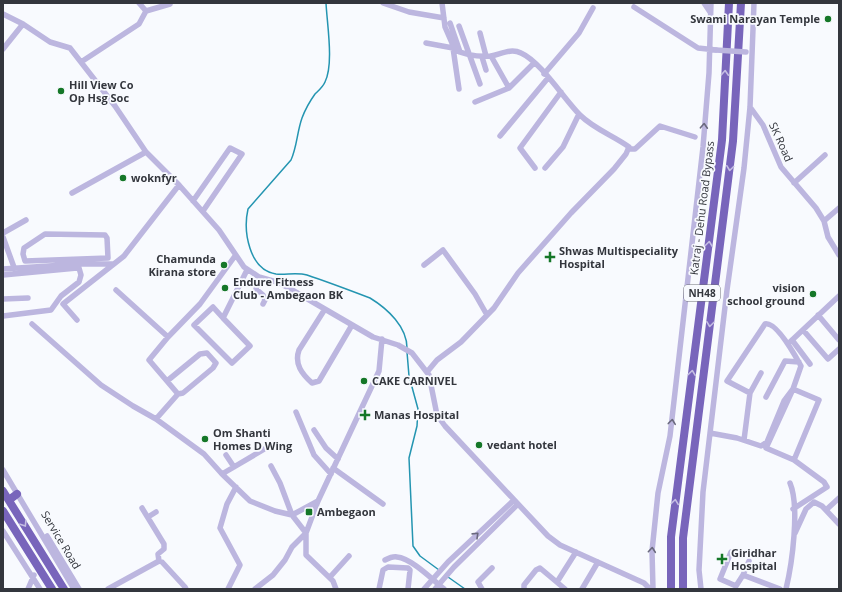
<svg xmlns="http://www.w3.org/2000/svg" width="842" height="592" viewBox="0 0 842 592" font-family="'Open Sans',sans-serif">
  <rect width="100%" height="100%" fill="#f8fafe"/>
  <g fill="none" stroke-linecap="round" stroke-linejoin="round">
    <path stroke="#2495b1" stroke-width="1.5" d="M326 3C327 24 334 64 325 82 323 87 318 91 315 94 310 101 305 110 302 118 297 132 297 147 291 160L248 209C243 231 249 270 276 274 286 275 297 272 307 275 328 282 349 290 370 298 388 309 407 327 407 348
      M407 352 409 376 418 409 417 426 409 458 413 546 420 556 439 570
      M448 577 465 589"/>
    <path stroke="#bcb6df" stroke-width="5.5" d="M139 3 146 11
      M383 3 409 12 444 18
      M704 3 710 12
      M634 7 698 48 716 50
      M146 11 170 4
      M3 14 23 24 50 42 70 48 115 106 146 152 179 185 219 230 244 267 259 277 280 283 373 337 398 345 412 353 429 375 437 415 445 426 548 536 560 545 644 583 650 589
      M450 23 460 52
      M459 26 480 84
      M480 33 486 56
      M426 43 453 48 459 89
      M3 49 23 24
      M491 56 509 88
      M482 57 486 70
      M81 62 139 24 146 11
      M544 74 579 33 593 8
      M475 102 509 88 534 63
      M750 107 763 125 781 167 816 208 824 221 828 237 839 255
      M500 136 548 78
      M628 149H635L660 126 695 137
      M535 168 520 148 561 92
      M545 168 563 147 579 114
      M794 183 825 155
      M72 193 146 152
      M193 201 230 148 242 154 203 211
      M824 221 839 208
      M3 233 26 220
      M45 234 105 235 107 238 108 258 25 261 23 254 24 248Z
      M3 237 15 270
      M424 265 443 250 475 294 487 315
      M3 269 79 264H113
      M3 275 77 268H79L81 275 79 282 61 296 51 310 3 316
      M259 277 256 289 263 295 265 300 263 304
      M116 290 168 337 200 304 235 256
      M3 299 28 298
      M325 309 299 350C294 364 302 374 312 383L319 381 352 325
      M818 315 839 340
      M223 318 213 307 194 325 232 363 250 346 223 318 247 270
      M77 320 63 304 124 256 179 185
      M32 324 101 385 133 406 156 419 204 454 222 474 250 501 275 511 292 515 318 501
      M803 330 828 359 839 349
      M792 340 810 364
      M790 342 839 296
      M427 372 437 360 461 342 494 308 518 273 571 213 614 169 626 154 629 147C614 136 594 129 580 115 564 99 541 62 521 53 511 48 501 54 491 56 479 57 466 55 455 50L445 27 442 3
      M167 381 200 354 207 353 216 363 213 368 183 393 178 394 149 360 168 337
      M793 389 819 400 794 460 766 448Z
      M766 397 785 361 799 362
      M296 412 314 455 331 474
      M156 419 178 394
      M314 430 326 448 338 459
      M710 433 737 438 761 446 767 442 784 401 793 389 801 366C796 357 776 321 765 324L727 381 750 393 761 373
      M744 440 750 393
      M226 455 234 467
      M271 466 280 483 292 515 306 533V555L333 581 336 589
      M333 468 383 504
      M3 470 74 589
      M222 474 273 444
      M142 508 164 544V549L158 554 159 561
      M793 509 827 487 824 482 794 460
      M826 510 839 498
      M148 517 156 512
      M3 531 40 589
      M795 533 806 509 814 502 822 506 839 524
      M47 536 79 589
      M731 552 720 579 736 586 743 575
      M385 560C389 558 393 556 397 557 411 558 433 580 444 589
      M749 561 743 575 780 589
      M330 577 349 556
      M557 582 576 552
      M28 589 34 575
      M108 589 159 561 162 562 185 587 186 589
      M228 589 240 565 220 528 227 504 236 487
      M255 589 273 575 285 560 292 547 306 533 318 501 379 371 382 339
      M379 589 383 570 388 567 408 568 410 570 408 589
      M424 589 448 562 514 500
      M435 589 454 567 518 504
      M482 589 478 582 492 568
      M524 589V585L536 570 540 568 565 589
      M582 589 598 562
      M653 589 652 551 658 493 670 436 703 147 709 73 711 3
      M701 589 699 570 703 492 727 290 744 168 750 107 754 3
      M786 589C792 564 800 507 790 483"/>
    <path stroke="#7865bb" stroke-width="8" d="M3 491 64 589
      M9 500 17 494
      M3 511 52 589
      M671 589V537L722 140 729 3
      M683 589V538L733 141 741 3"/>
    <path stroke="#bcb6df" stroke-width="5.5" d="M716 50 746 52"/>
  </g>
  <defs><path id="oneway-chevron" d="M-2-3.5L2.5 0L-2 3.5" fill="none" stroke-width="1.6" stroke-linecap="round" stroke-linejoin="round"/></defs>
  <g stroke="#c5bee3">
    <use href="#oneway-chevron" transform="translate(725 73) rotate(-87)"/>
    <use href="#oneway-chevron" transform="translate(730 168) rotate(97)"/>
    <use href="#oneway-chevron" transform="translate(709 244) rotate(-83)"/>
    <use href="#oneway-chevron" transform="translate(710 324) rotate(97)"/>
    <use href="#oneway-chevron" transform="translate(692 373) rotate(-83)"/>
    <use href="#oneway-chevron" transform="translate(675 502) rotate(-82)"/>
    <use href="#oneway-chevron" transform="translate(24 524) rotate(58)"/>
  </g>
  <g stroke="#6a697e">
    <use href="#oneway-chevron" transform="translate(704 126) rotate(-87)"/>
    <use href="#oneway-chevron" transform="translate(672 422) rotate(-83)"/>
    <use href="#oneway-chevron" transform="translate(476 535) rotate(-44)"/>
    <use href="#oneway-chevron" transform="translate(652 550) rotate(-85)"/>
  </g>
  <g fill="#157728" stroke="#f8fafe" stroke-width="1.5">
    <circle cx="828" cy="19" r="4"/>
    <circle cx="61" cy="91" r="4"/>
    <circle cx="123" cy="178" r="4"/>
    <path d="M548 251h4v4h4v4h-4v4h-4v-4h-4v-4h4z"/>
    <circle cx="224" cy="265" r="4"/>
    <circle cx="225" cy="288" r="4"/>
    <circle cx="813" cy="294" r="4"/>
    <circle cx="364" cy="381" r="4"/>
    <path d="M363 409h4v4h4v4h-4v4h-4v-4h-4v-4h4z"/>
    <circle cx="205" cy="439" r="4"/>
    <circle cx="479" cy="445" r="4"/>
    <rect x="305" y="508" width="8" height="8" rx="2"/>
    <path d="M720 553h4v4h4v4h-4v4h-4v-4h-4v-4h4z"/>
  </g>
  <g text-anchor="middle" stroke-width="3.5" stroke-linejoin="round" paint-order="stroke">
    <rect fill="#f8fafe" stroke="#6e7177" stroke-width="1" x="684" y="285" width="36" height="16" rx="3"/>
    <g font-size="10" font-weight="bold" fill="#33363d">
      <text x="702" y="297">NH48</text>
    </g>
    <g font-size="11" font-weight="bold" fill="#33363d" stroke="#f8fafe" text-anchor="start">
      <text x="820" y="23" text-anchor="end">Swami Narayan Temple</text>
      <text x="69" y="89">Hill View Co<tspan x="69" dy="13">Op Hsg Soc</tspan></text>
      <text x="131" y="182">woknfyr</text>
      <text x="559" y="255">Shwas Multispeciality<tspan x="559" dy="13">Hospital</tspan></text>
      <text x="216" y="263" text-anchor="end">Chamunda<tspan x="216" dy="13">Kirana store</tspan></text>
      <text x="233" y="286">Endure Fitness<tspan x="233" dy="13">Club - Ambegaon BK</tspan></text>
      <text x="805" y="292" text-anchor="end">vision<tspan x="805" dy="13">school ground</tspan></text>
      <text x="372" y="385">CAKE CARNIVEL</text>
      <text x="374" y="419">Manas Hospital</text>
      <text x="213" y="437">Om Shanti<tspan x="213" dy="13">Homes D Wing</tspan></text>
      <text x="487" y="449">vedant hotel</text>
      <text x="317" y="516">Ambegaon</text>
      <text x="731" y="557">Giridhar<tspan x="731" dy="13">Hospital</tspan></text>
    </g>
    <g font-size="11" fill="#33363d" stroke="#f8fafe">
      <text transform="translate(781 142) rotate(66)" y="4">SK Road</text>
      <text transform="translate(702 208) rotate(-83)" y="4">Katraj - Dehu Road Bypass</text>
      <text transform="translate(61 540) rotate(59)" y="4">Service Road</text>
    </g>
  </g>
  <rect width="842" height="592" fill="none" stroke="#33363d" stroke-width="8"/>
</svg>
